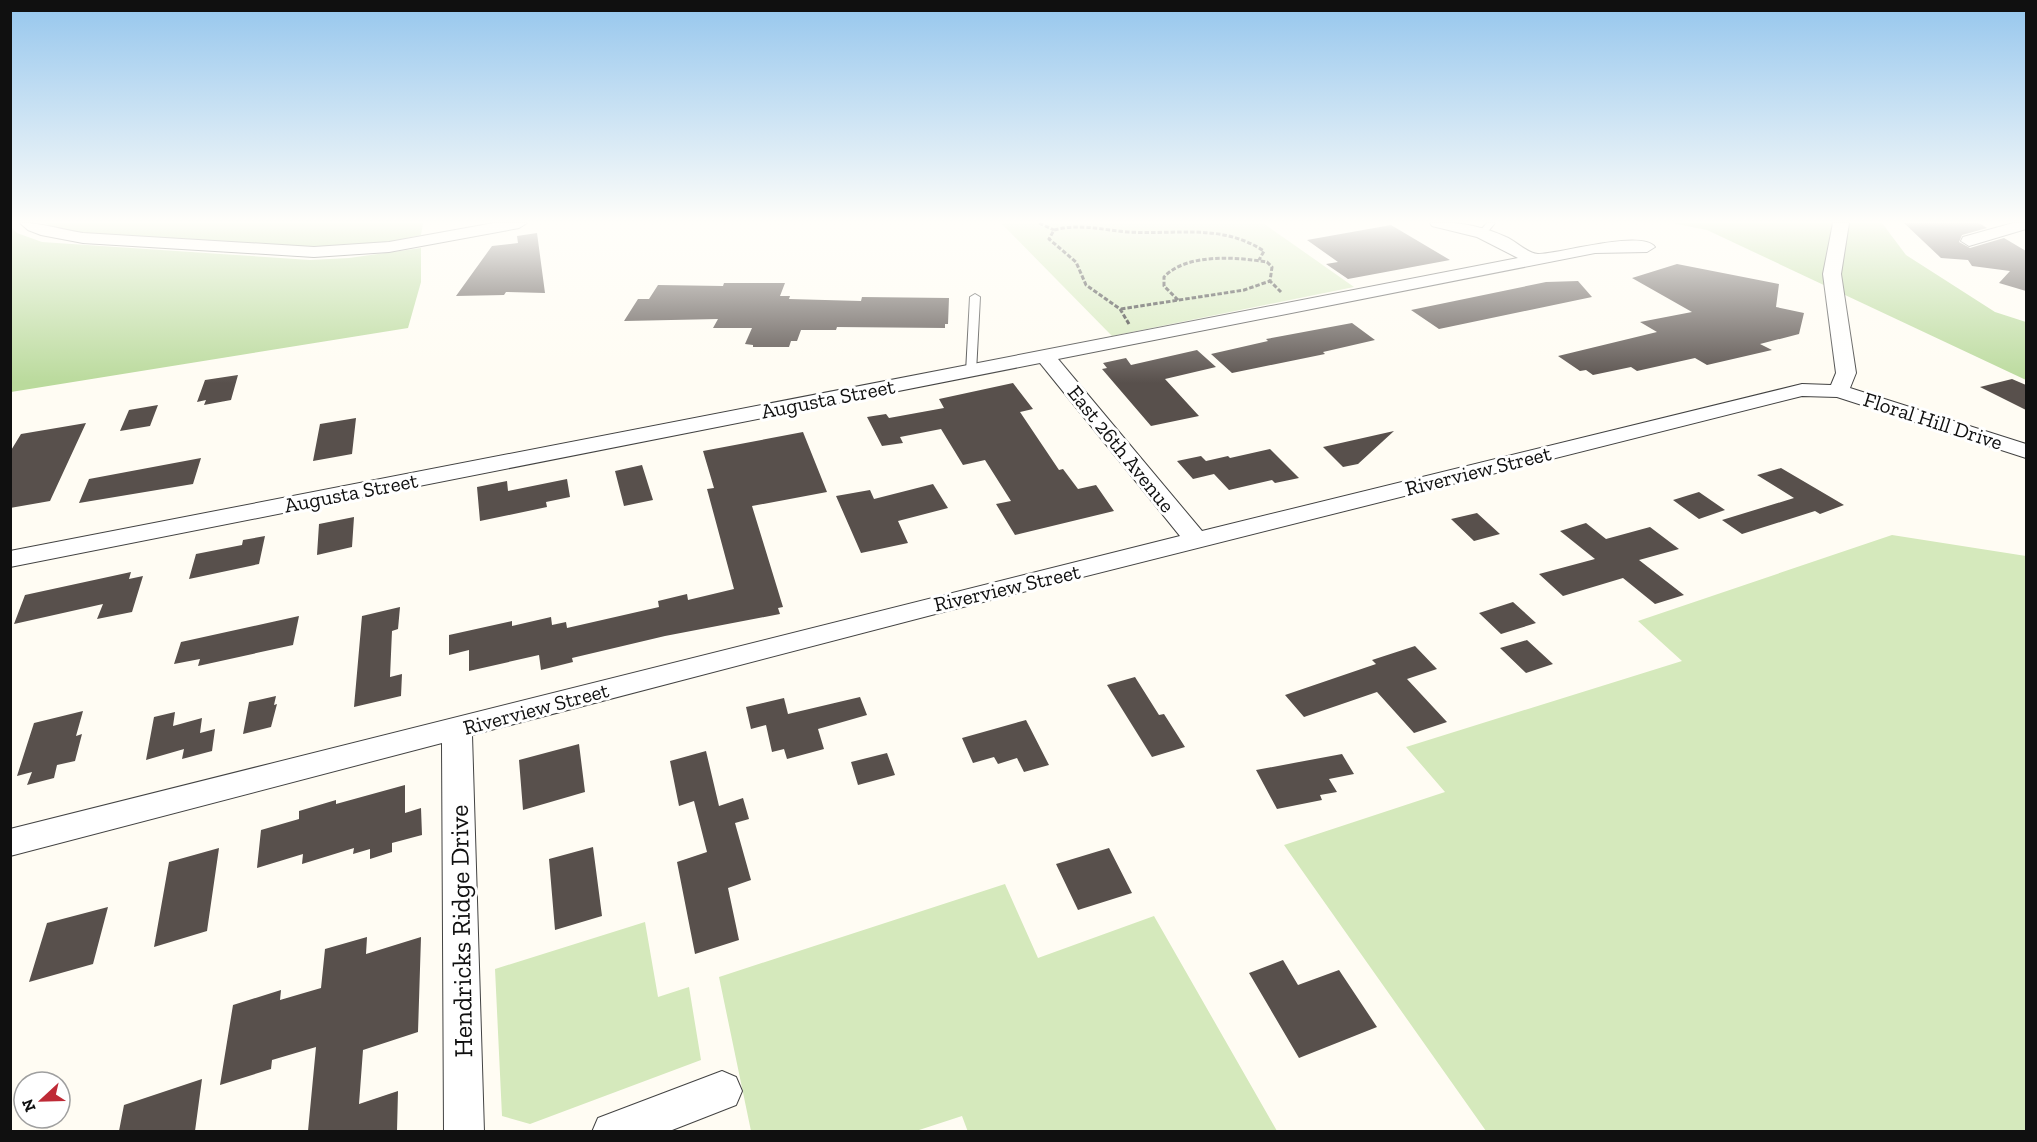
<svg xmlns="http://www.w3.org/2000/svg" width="2037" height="1142" viewBox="0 0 2037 1142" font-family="'Zilla Slab',serif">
  <rect width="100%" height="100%" fill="#fffcf3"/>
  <path fill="#d5e9bc" d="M1001 223H1263L1354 287 1112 336Z
    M1892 535 2026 556V1131H1486L1284 845 1445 792 1406 747 1682 661 1638 621Z
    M1005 884 1038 958 1154 916 1277 1131 968 1132 962 1116 916 1131H751L719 977Z
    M645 922 658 997 689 987 701 1060 530 1124 502 1116 495 969Z"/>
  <path fill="#bada9c" d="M45 223H423L421 235 375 245 330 249 83 233 55 229Z
    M1672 223H1882L1906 255 1995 312 2026 322V380L1707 230Z
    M10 226 17 233 42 242 310 260 349 258 421 248V282L408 328 11 392Z"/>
  <path fill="#58504c" d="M1904 223H1979L1987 228 1962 235 1959 242 1970 248 2004 238 2026 251V291L1999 283 2010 271 1972 266 1968 260 1941 258Z
    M1391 225 1450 260 1348 279 1326 264 1338 262 1307 240Z
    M537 233 545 293 506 292 504 295 456 296 492 246 518 243 517 236Z
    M1677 264 1779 284 1776 307 1804 313 1799 334 1760 344 1772 350 1707 365 1695 358 1637 371 1631 367 1593 375 1586 370 1580 371 1558 356 1657 332 1640 322 1692 312 1632 278Z
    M1578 281 1592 297 1439 329 1411 310 1546 282Z
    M724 283H785L780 296H790L789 299 861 301 862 297 949 298 948 324H945V328L837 327 836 330H801L797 341H791L789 347H753V345L745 344 752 328H713L718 319 624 321 638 299H649L658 285 723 286Z
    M1352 323 1375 340 1323 352 1325 354 1232 373 1211 354 1268 341 1266 339Z
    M1197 350 1216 367 1165 379 1199 416 1151 426 1102 369 1107 368 1103 363 1126 358 1131 365Z
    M238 375 231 400 204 405 206 400 197 402 205 380Z
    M2012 379 2026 385V410L1980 387Z
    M1013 383 1033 409 1020 412 1059 470 1063 469 1078 489 1096 485 1114 511 1015 535 996 504 1011 501 985 460 963 465 941 429 900 437 903 443 882 446 867 417 886 414 889 418 944 408 939 399Z
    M158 405 150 426 120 431 129 410Z
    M356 418 352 454 313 461 320 424Z
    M86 423 50 501 10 508V452L21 434Z
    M1394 431 1358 464 1343 467 1323 447Z
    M803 432 827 492 752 506 783 607 778 608 780 614 665 636 572 658 573 662 541 670 539 655 469 671V650L449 655V635L512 621V626L551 617 552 625 566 622 567 628 659 607 658 601 687 594 688 600 734 589 707 489 714 488 703 451Z
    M1270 449 1299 478 1275 483 1272 480 1229 490 1214 474 1193 479 1177 461 1201 456 1206 461 1228 456 1230 458Z
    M201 458 193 484 79 503 89 479Z
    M642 465 653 500 624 506 615 471Z
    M1781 468 1844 505 1820 514 1815 511 1742 534 1722 520 1794 498 1757 475Z
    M567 479 570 497 546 502 547 507 480 521 477 487 507 481 508 491Z
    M933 484 948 508 898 521 908 543 861 553 836 496 870 490 874 499Z
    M1699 492 1725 510 1699 519 1673 500Z
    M1477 513 1500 534 1474 541 1451 519Z
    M354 517 352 547 317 555 319 524Z
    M1586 523 1606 539 1650 527 1679 549 1639 560 1684 595 1655 604 1623 578 1563 596 1539 574 1595 559 1560 531Z
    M265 536 259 564 189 579 196 554 242 545 243 540Z
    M131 572 129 579 143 576 132 612 97 619 103 604 14 624 25 595Z
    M1513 602 1536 623 1501 634 1479 613Z
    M400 607 398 629 392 631 390 677 402 674 401 696 354 707 362 616Z
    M299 616 293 645 198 666 200 659 174 664 181 642Z
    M1527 640 1553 664 1526 673 1500 648Z
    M1415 646 1437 669 1407 679 1447 722 1414 733 1377 692 1304 717 1285 695 1376 664 1372 660Z
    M1135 677 1159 715 1164 714 1185 747 1152 757 1107 685Z
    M276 696 274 705 277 704 271 727 243 734 249 702Z
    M860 697 867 715 818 729 824 749 787 759 784 749 772 752 766 725 751 729 746 707 784 698 788 714Z
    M83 711 76 736 82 734 75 761 57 765 54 778 27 785 32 772 17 776 34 723Z
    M175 712 173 726 202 718 200 733 215 729 212 751 182 759 184 749 146 760 154 717Z
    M1026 720 1049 765 1024 772 1017 758 998 764 994 757 973 763 962 738Z
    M579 744 585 792 523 810 519 760Z
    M706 751 719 806 743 798 749 819 735 823 751 880 728 888 739 940 695 954 677 862 707 852 694 801 679 806 670 761Z
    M887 753 895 775 858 785 851 762Z
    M1342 754 1354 774 1329 779 1337 792 1320 795 1322 800 1277 809 1256 770Z
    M405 785V813L421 808 422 835 392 843V852L370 859V849L353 854 354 848 302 864 303 854 257 868 261 830 299 819V811L336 800V804Z
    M593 847 602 916 555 930 549 859Z
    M219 848 207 931 154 947 169 862Z
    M1109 848 1132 893 1078 910 1056 864Z
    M108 907 93 964 29 982 47 923Z
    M367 937 366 954 421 937 418 1032 363 1050 359 1104 398 1091 397 1131H308L316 1047 272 1060 271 1069 220 1085 233 1005 281 990 280 1000 321 988 325 949Z
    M1283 960 1298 985 1339 970 1377 1027 1299 1058 1249 973Z
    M202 1079 195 1131H119L124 1105Z"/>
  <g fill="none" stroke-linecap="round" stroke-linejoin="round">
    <g stroke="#434343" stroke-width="2">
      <path id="service" d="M1487 223H1495L1485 235H1479L1478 233Z
        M975 294 980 297 976 372 971 375 966 372 970 297Z"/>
    </g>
    <g stroke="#434343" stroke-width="2">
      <path id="minor" d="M20 223C41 222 62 230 83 233L314 247 389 242 494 223H527L519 228 389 252 314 257 83 243 41 235 28 230Z
        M1430 223C1456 221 1482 226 1506 237 1516 241 1528 254 1538 254 1559 254 1642 229 1655 247L1647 252 1595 253 1058 359 1202 531 1802 384 1831 385 1836 373 1823 274 1833 223H1849L1841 274 1856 373 1850 388 2026 444V458L1837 397 1802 396 947 611 472 735 484 1132H444L442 743 10 856V829L1180 536 1040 363 10 567V551L1518 258 1477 237 1432 226Z
        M2013 223H2026V229L1969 246 1961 241 1963 237Z
        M722 1071 736 1077 742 1091 736 1105 667 1132H592L598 1118Z"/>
    </g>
    <path stroke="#323232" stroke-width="3" stroke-dasharray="4.5 2" stroke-linecap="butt" d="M1039 223 1054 230
      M1178 300 1164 286V277C1186 253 1237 257 1267 262L1272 267 1270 281 1281 292
      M1121 309 1244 290 1270 281
      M1129 324 1120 309 1086 285 1076 262 1049 239 1054 230C1080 223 1102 230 1128 232 1176 235 1221 223 1264 251L1259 260"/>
    <use href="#service" fill="#fff" fill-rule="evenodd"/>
    <use href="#minor" fill="#fff" fill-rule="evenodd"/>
  </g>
  <linearGradient id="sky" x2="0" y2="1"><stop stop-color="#95c6ed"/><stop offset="0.58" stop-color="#fffefa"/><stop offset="1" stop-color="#fffefa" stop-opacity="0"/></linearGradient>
  <rect width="2037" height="383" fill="url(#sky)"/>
  <g text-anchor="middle" stroke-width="6" stroke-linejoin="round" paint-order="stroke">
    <g font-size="21" fill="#101010" stroke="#fff">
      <text transform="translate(828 399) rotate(-11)" y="7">Augusta Street</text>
      <text transform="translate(1933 421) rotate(18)" y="7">Floral Hill Drive</text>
      <text transform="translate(1121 449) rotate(51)" y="7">East 26th Avenue</text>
      <text transform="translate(1478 471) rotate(-14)" y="7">Riverview Street</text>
      <text transform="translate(351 493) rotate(-11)" y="7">Augusta Street</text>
      <text transform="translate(1007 588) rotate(-13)" y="7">Riverview Street</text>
      <text transform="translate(536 709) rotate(-15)" y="7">Riverview Street</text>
    </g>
    <g font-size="26" fill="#101010" stroke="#fff">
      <text transform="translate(461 931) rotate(-91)" y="9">Hendricks Ridge Drive</text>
    </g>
  </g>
  <rect width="2037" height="1142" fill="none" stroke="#101010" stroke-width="24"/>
  <g transform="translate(42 1100) rotate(248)"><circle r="28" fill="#ffffff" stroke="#9f9f9f" stroke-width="1.5"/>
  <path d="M0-4.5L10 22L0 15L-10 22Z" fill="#be2a36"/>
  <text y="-9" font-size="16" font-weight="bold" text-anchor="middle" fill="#101010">N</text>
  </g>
</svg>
